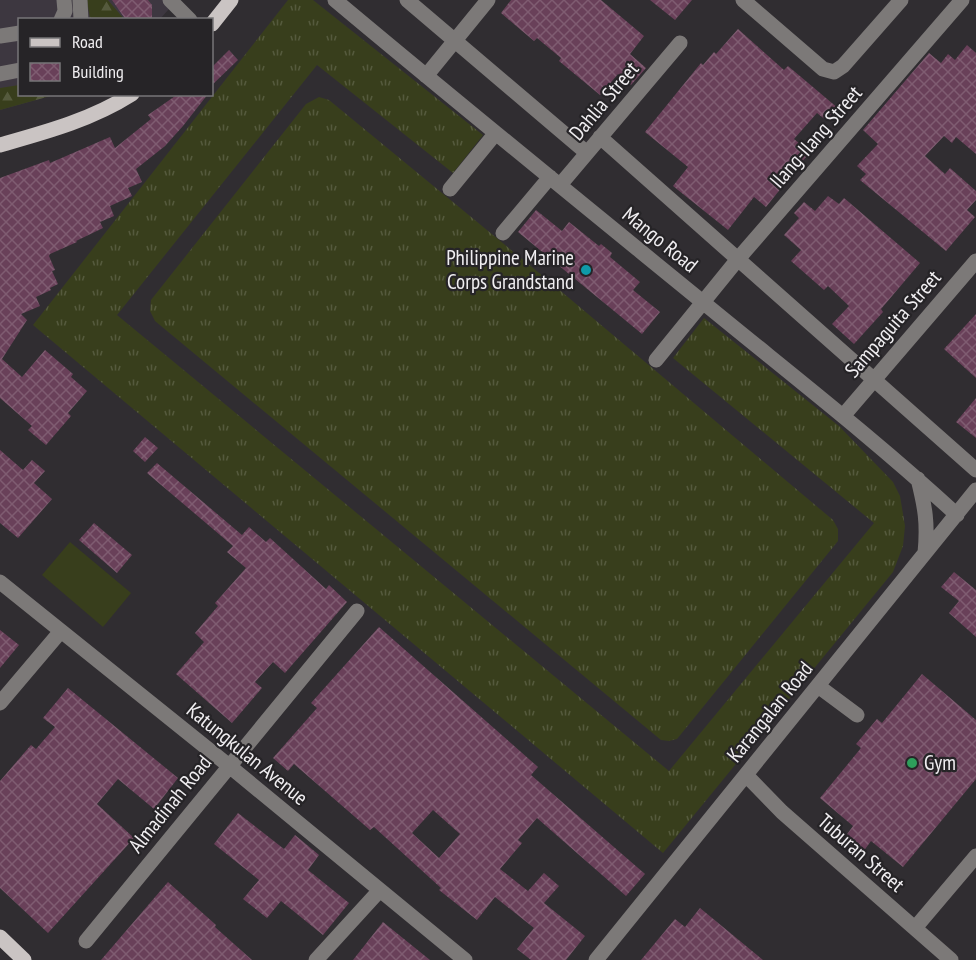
<svg xmlns="http://www.w3.org/2000/svg" width="976" height="960" viewBox="0 0 976 960" font-family="'PT Sans Narrow',sans-serif">
  <defs>
    <pattern id="grass-tufts" width="24" height="20" patternUnits="userSpaceOnUse" patternTransform="scale(1.5)"><rect width="24" height="20" fill="#383e1c"/><path d="M3 7l-1-3M5 7V3M7 7l1-3M15 17l-1-3M17 17v-4M19 17l1-3" fill="none" stroke="#555a3d"/></pattern>
    <pattern id="forest-firs" width="22" height="20" patternUnits="userSpaceOnUse" patternTransform="scale(1.5)"><rect width="22" height="20" fill="#383e1c"/><path d="M5 1l3.5 6h-7zM16 11l3.5 6h-7z" fill="#555a3d"/></pattern>
    <pattern id="building-cross-hatch" width="8" height="8" patternUnits="userSpaceOnUse" patternTransform="scale(1.5)"><rect width="8" height="8" fill="#694059"/><path d="M0 0l8 8M0 8l8-8" fill="none" stroke="#7f5c71"/></pattern>
  </defs>
  <rect width="100%" height="100%" fill="#302d31"/>
  <path fill="#3d3740" d="M0 0H177L160 19 20 20V94L54 95 0 110Z"/>
  <path fill="url(#grass-tufts)" d="M288 0H313L483 135 453 173 317 65 117 315 669 771 874 523 673 358 704 318 839 426 893 482 900 496 905 526 903 546 893 572 663 853 33 325Z
    M319 97 329 100 550 282 833 520 838 529V541L677 739 669 741 661 740 155 321 150 311 151 300 306 104Z"/>
  <path fill="url(#forest-firs)" d="M87 0H108L124 19H90Z
    M19 85 20 94 54 95 0 110V88Z"/>
  <path fill="#383e1c" d="M70 542 131 593 103 627 42 575Z"/>
  <path fill="url(#building-cross-hatch)" fill-rule="evenodd" d="M112 0H148L152 5V20H126Z
    M511 0H601L644 36 630 54 646 68 631 85 618 74 600 95 559 61 561 58 537 38 534 41 501 13Z
    M650 0H692L675 20Z
    M738 29 784 70 788 66 839 109 827 121 817 113 794 139 810 152 766 207 754 197 728 230 673 186 688 167 645 132 701 63 703 65 714 52 716 54Z
    M967 45 976 53V154L956 137 952 143 944 136 925 156 945 174 950 168 976 191V200L967 210 975 217 946 251 860 180 866 174 857 166 878 144 863 130 929 53 941 63 948 54 955 60Z
    M229 50 238 60 212 85V67Z
    M178 94H208L183 126 165 146 136 169 142 182 128 188 132 196 110 206 114 216 100 222 103 228 76 241 77 242 50 254 49 256 55 270 52 271 58 284 50 288 51 290 36 297 40 306 21 314 27 320 2 359 22 377 45 350 73 374 71 377 87 391 68 413 71 416 46 445 28 430 32 426 0 398V178L49 160 50 163 110 137 115 148 151 119 148 115Z
    M828 196 839 204 844 198 920 263 881 309 883 312 854 344 832 324 849 306 828 286 824 290 791 261 801 250 784 235 799 218 794 213 804 202 815 211Z
    M536 210 562 231 569 222 599 246 601 244 612 253 610 257 640 282 633 290 660 312 642 334 518 232Z
    M976 314V378L944 349Z
    M976 398V438L956 422Z
    M145 437 158 448 145 462 133 451Z
    M0 450 23 470 32 460 45 471 34 483 52 499 18 538 0 523Z
    M157 463 242 535 249 527 266 542 270 538 326 589 329 585 347 602 285 673 273 662 255 682 262 688 232 723 176 674 204 642 195 633 218 606 215 603 246 568 227 552 233 546 147 473Z
    M94 523 132 555 117 573 79 540Z
    M954 572 976 590V637L949 613 959 601 941 587Z
    M379 627 538 767 531 775 645 874 626 896 537 818 518 840 522 843 500 869 528 891 544 873 559 886 544 903 585 936 566 960H531L517 949 534 928 495 897 477 920 439 890 441 888 374 827 370 830 294 764 288 771 273 758 317 708 311 703ZM433 810 460 834 439 858 412 833Z
    M0 630 19 645 0 668Z
    M922 674 976 720V779L903 867 871 841 863 852 845 837 853 826 820 798 861 748 856 744 877 719 882 723Z
    M68 688 178 778 154 809 118 779 97 804 134 838 48 933 0 888V781L31 745 36 749 55 727 43 718Z
    M238 813 284 849 295 835 319 855 308 870 349 903 323 935 281 901 267 918 243 899 259 880 214 844Z
    M168 882 216 925 215 927 252 960H101Z
    M700 908 763 960H641L675 919 685 927Z
    M383 922 430 960H353Z"/>
  <g fill="none" stroke-linecap="round" stroke-linejoin="round">
    <path stroke="#7c7978" stroke-width="15" d="M80 0 81 20
      M170 0 190 20
      M335 0C459 104 585 206 710 308 793 376 878 442 957 515
      M407 0 587 153
      M743 0 823 69 834 72 843 66 901 0
      M61 20 65 11 64 0
      M0 36 20 33
      M0 74 20 70
      M426 76 488 0
      M600 137 976 470
      M560 185 680 43
      M450 189 495 134
      M503 233 550 177
      M656 360 738 259 962 0
      M843 416 976 261
      M918 479C925 507 928 523 925 553
      M0 582 228 765 465 960
      M818 686 857 715
      M0 703 61 631
      M746 775 782 812 951 960
      M915 928 976 856
      M86 941 357 611
      M316 960 380 890
      M596 960 976 490"/>
    <path stroke="#cac4c3" stroke-width="15" d="M212 24 231 0
      M0 145C46 132 91 120 132 94
      M0 937 24 960"/>
  </g>
  <circle fill="#0f9aa8" stroke="#262427" stroke-width="2" cx="586" cy="270" r="6"/>
  <circle fill="#2e9e5b" stroke="#262427" stroke-width="2" cx="912" cy="763" r="6"/>
  <g text-anchor="middle" stroke-width="4.5" stroke-linejoin="round" paint-order="stroke">
    <g font-size="21" fill="#f0eef1" stroke="#262427">
      <text transform="translate(604 101) rotate(-50)" y="7">Dahlia Street</text>
      <text transform="translate(816 137) rotate(-49)" y="7">Ilang-Ilang Street</text>
      <text transform="translate(660 240) rotate(39)" y="7">Mango Road</text>
      <text transform="translate(893 324) rotate(-49)" y="7">Sampaguita Street</text>
      <text transform="translate(770 712) rotate(-51)" y="7">Karangalan Road</text>
      <text transform="translate(247 754) rotate(39)" y="7">Katungkulan Avenue</text>
      <text transform="translate(170 804) rotate(-51)" y="7">Almadinah Road</text>
      <text transform="translate(861 853) rotate(41)" y="7">Tuburan Street</text>
    </g>
    <g font-size="21" fill="#f0eef1" stroke="#262427" text-anchor="end">
      <text x="574" y="265">Philippine Marine<tspan x="574" dy="24">Corps Grandstand</tspan></text>
      <text x="924" y="770" text-anchor="start">Gym</text>
    </g>
  </g>
  <rect x="18" y="18" width="195" height="78" fill="#262427" stroke="#777578" stroke-width="1.5"/>
  <rect x="30" y="38" width="30" height="9" fill="#cac4c3" stroke="#777578" stroke-width="1.5"/>
  <text x="72" y="48" font-size="18" fill="#f0eef1">Road</text>
  <rect x="30" y="63" width="30" height="18" fill="url(#building-cross-hatch)" stroke="#777578" stroke-width="1.5"/>
  <text x="72" y="78" font-size="18" fill="#f0eef1">Building</text>
</svg>
